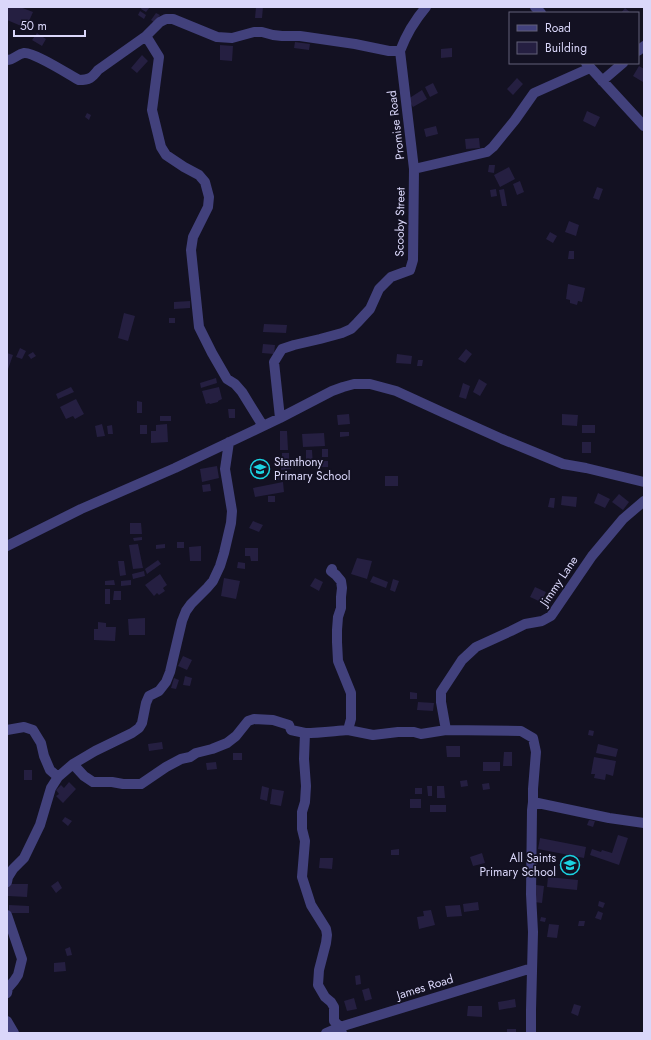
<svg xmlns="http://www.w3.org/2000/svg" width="651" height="1040" viewBox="0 0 651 1040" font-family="Jost,sans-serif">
  <rect width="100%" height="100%" fill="#131122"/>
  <path fill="#251f41" d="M8 7H20L33 12 26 28 7 20V9Z
    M142 7H150L146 12 141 9Z
    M256 7H263L262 18H255Z
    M625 8 631 13H621Z
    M140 11 146 15 144 19 138 15Z
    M156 13 160 15 155 23 151 20Z
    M37 33 46 39 42 46 32 40Z
    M295 42 310 44 309 50 294 48Z
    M220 45 233 46 232 61 220 60Z
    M452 48V57L441 58V49Z
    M142 55 148 61 137 73 131 68Z
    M639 66 644 69 643 82 633 76Z
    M517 78 523 84 513 95 507 89Z
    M433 83 438 93 430 97 425 87Z
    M422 90 427 99 413 107 408 99Z
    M587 111 600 117 595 127 583 121Z
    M87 113 91 115 89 120 85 117Z
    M436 126 438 134 426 137 424 129Z
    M479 138 480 148 466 149 465 139Z
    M489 165H495L494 173 488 172Z
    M509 167 515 179 500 187 494 175Z
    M520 181 524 192 517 195 513 184Z
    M597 187 603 189 599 200 593 198Z
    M496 189 497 196 491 197 490 190Z
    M504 189 507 206H502L499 190Z
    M569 221 579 225 576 236 565 232Z
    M550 232 557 236 553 243 546 239Z
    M569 251H574V259H568Z
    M568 284 585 288 582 302 578 301 577 305 570 303V300L566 299Z
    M190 301V308L174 309V302Z
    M124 313 135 316 128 341 118 338Z
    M169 318H175V323H169Z
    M264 324 287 325 286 333 263 332Z
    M263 344 275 345 274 354 262 353Z
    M20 348 26 351 22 359 16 357Z
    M466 349 472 354 465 363 458 359Z
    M33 352 36 356 31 359 28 355Z
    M7 353 13 355 7 372Z
    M397 354 412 356 411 364 396 363Z
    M418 360H423L422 366H417Z
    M216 378 217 383 201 388 200 383Z
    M479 379 487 384 480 396 473 392Z
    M463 383 470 386 466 399 459 397Z
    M71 387 74 392 58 399 56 394Z
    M219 387 222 399 218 401V402L210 404 209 403 206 404 202 391Z
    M76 399 84 414 75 419 73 416 66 419 60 407Z
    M137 401 142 402V413H137Z
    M228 409H235V418H229Z
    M349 414 350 424 338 425 337 415Z
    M562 414 578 415 577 426 562 425Z
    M160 416H171V421H160Z
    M102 424 105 436 97 437 95 426Z
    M167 424 168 442 151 443V431H156V425Z
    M112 425 113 434H108L107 426Z
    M140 425H147V434H140Z
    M582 425H595V433H582Z
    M280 431H287L288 450H280Z
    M340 432H349V436L340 437Z
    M324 433 325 446 303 447 302 434Z
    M582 442H591V453H582Z
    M322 449H328V457H322Z
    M306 450H312L313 466H306Z
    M282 453H289V459L282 460Z
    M315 461H328V467H316Z
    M290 462 291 469 281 470V463Z
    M217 466 219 478 202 482 200 469Z
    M288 473 289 479 277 480V474Z
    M385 476H398V486H385Z
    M283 482 284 492 255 497 253 488Z
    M210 484 211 491 203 492 202 485Z
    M598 493 610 499 605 508 594 503Z
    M619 494 629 502 623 510 612 502Z
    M268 496H275V502H268Z
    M562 496 577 497 576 507 561 505Z
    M550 498H555L554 508 548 507Z
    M253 521 263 525 259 532 249 528Z
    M130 523H141L142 534H130Z
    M142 537V540L134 541 133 538Z
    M177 542H184V548H177Z
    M138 544 143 568 133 569 129 545Z
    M165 544V548L156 549V545Z
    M201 546V561H190L189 547Z
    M245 548H258V561H251L250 556H245Z
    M357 558 372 561 367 579 351 574Z
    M158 560 161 564 147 574 145 569Z
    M118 561H124L126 575 120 576Z
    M238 562 245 563V569L237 568Z
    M144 571 145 576 133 579 132 574Z
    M160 574 167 585 163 588 165 591 159 595 157 593 154 596 145 585Z
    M373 576 388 582 386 588 370 582Z
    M224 578 240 581 236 599 221 596Z
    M315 578 323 582 319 591 310 586Z
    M393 579 399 581 395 592 390 590Z
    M114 580 115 585H105V581Z
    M131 580V585L121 586V581Z
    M535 587 546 592 541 602 530 597Z
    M105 589H110V604H105Z
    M114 591H121V600H113Z
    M145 618V635H129L128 619Z
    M98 622 106 623V627H116L115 641 94 640V629H98Z
    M183 656 192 660 187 670 178 666Z
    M185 676 192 678 190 686 183 685Z
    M174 678 179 680 176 689 171 688Z
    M410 692 417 693V699H410Z
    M418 702 434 703 433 711 417 710Z
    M589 730 594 731 593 736 588 735Z
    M162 742 163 749 149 751 148 744Z
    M598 744 618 749 616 757 596 753Z
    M446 746H460V757H447Z
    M504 752H512V766H503Z
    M233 753H242V760H233Z
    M594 757 616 761 613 776 606 774 605 780 594 778 595 774H591Z
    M216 762 217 769 207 770 206 763Z
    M483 762H500V771H483Z
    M24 770H32V780H24Z
    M467 780 468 786 461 787 460 781Z
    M69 782 76 789 63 803 56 796 59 794 56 790 61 785 64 788Z
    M489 783 490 789 483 790 482 784Z
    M262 786 269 788 267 801 260 799Z
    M427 786H432V796H428Z
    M437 786H444L445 798H437Z
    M415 788H422V794H415Z
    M272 789 284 791 281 806 270 804Z
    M410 799H421V808H410Z
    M430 805H446V812H430Z
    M65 817 72 821 68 826 62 821Z
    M589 820 595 821 593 827 587 825Z
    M618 835 628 838 619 865 590 855 592 849 601 852 602 850 612 853Z
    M540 838 586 847 584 858 538 849Z
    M399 849V855H391V850Z
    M482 853 485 863 473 866 470 857Z
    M320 858H333L332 869 319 868Z
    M548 877 578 880 577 890 547 887Z
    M58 881 62 888 56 893 51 886Z
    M8 884H28L27 897 8 896Z
    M536 885 544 886 542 903 534 902Z
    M599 901 605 903 603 908 598 906Z
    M478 902 479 910 464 912 463 904Z
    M9 905 29 906V913H9Z
    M460 905 462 916 447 917 445 906Z
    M431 910 435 925 419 929 417 917 424 916 423 911Z
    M598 911 603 913 601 920 595 918Z
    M541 917 546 918 545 922 540 921Z
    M579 921H585L584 926H578Z
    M549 924 559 925 557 938 547 937Z
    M70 947 72 955 67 956 65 949Z
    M65 962 66 971 54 972V963Z
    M360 975 361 984 356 985 355 976Z
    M369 988 372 999 365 1001 362 990Z
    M354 998 357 1009 347 1011 344 1001Z
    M515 999 516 1007 499 1010 498 1002Z
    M574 1004 581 1006 578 1016 571 1013Z
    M468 1006H482V1017L467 1016Z
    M507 1029H516V1033H507Z"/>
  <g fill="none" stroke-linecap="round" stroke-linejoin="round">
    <path stroke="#42417c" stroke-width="10" d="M535 7 541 13
      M146 36 159 57 152 110 161 147 166 155 184 167 199 175 205 182 209 197 208 207 193 237 191 250 199 327 212 353 227 379 235 384 242 392 263 426
      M400 51 414 169 487 152 493 147 515 120 534 93 590 68
      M638 51 644 46
      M7 60C14 60 17 54 24 53 34 52 68 74 79 80 89 80 92 78 98 70L146 36 160 22 166 19H173L217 37 232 38 254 32H262L273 35 282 36H300L355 44 389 51H400C406 35 415 20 426 7
      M586 63 644 126
      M602 81 623 63
      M280 418 274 362 282 349 294 345 320 339 342 333 351 329 357 323 370 309 379 289 391 277 410 270 413 260 414 169
      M7 546 81 509 175 468 280 418 332 391 343 387 354 384H370L396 391 444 413 502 439 563 464 586 468 644 482
      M332 569 331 571 336 575 341 581 342 588 341 597V608L338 617 337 630V642L338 661 351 693V719L348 730C334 731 320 733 305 733L304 759 306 786 305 802 302 812V829L305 841 302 877 311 905 326 929 327 935 326 943 319 970 318 985 325 997 331 1002 334 1007V1021L340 1027 342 1033
      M7 730 24 727 33 730 41 743 44 756 50 770 58 777
      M348 730 373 735 398 732H414L421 734 446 730 521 731 533 738 536 752 533 789V802L532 810 531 894 533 932 531 1010V1033
      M446 730 441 702V692L462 660 476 647 511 631 525 624 542 621 551 616 592 556 623 519 644 501
      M73 764 84 776 93 782H112L123 784H141L166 767 181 759 190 757 196 753 212 749 227 743 236 736 248 721 254 719 273 720 289 725 291 730 305 733
      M533 802 609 818 644 823
      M7 882 8 877 13 869 24 858 40 825 51 788 58 777 73 764 95 751 132 733 139 728 142 723 146 703 149 696 159 691 166 682 170 672 182 621 186 611 191 604 207 588 213 581 220 566 224 553 231 523 232 511 225 469 229 442
      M7 915 22 959 18 975 14 981 8 988 7 993
      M7 1021 14 1033
      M326 1033 340 1027 532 968"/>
  </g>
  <defs>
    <g id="school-ring" transform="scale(1)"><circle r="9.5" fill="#131122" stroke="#1bd3e2" stroke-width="1.5"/><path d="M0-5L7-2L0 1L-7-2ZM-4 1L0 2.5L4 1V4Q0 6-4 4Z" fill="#1bd3e2"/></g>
  </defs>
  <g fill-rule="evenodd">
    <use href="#school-ring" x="260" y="469"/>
    <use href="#school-ring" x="570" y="865"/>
  </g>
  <g text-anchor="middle" stroke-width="3.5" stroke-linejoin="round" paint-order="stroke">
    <g font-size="12" fill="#dad7fa" stroke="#131122">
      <text transform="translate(396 125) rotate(-97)" y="4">Promise Road</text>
      <text transform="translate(400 222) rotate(-89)" y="4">Scooby Street</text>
      <text transform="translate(559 581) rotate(-56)" y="4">Jimmy Lane</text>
      <text transform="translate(425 987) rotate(-17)" y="4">James Road</text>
    </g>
    <g font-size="12" fill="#dad7fa" stroke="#131122" text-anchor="start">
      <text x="274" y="466">Stanthony<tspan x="274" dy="14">Primary School</tspan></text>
      <text x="556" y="862" text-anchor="end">All Saints<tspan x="556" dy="14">Primary School</tspan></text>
    </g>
  </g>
  <rect width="651" height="1040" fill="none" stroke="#dad7fa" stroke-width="16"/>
  <rect x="509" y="12" width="130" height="52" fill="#131122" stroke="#636078"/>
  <rect x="517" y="25" width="20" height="6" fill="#42417c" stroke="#636078"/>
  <text x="545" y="32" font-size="12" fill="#dad7fa">Road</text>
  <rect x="517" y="42" width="20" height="12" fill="#251f41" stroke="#636078"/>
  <text x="545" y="52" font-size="12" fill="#dad7fa">Building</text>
  <path d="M14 30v6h71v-6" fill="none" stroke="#dad7fa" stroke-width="2"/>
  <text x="20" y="30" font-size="12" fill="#dad7fa" stroke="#131122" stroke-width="3" paint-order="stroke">50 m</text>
</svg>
